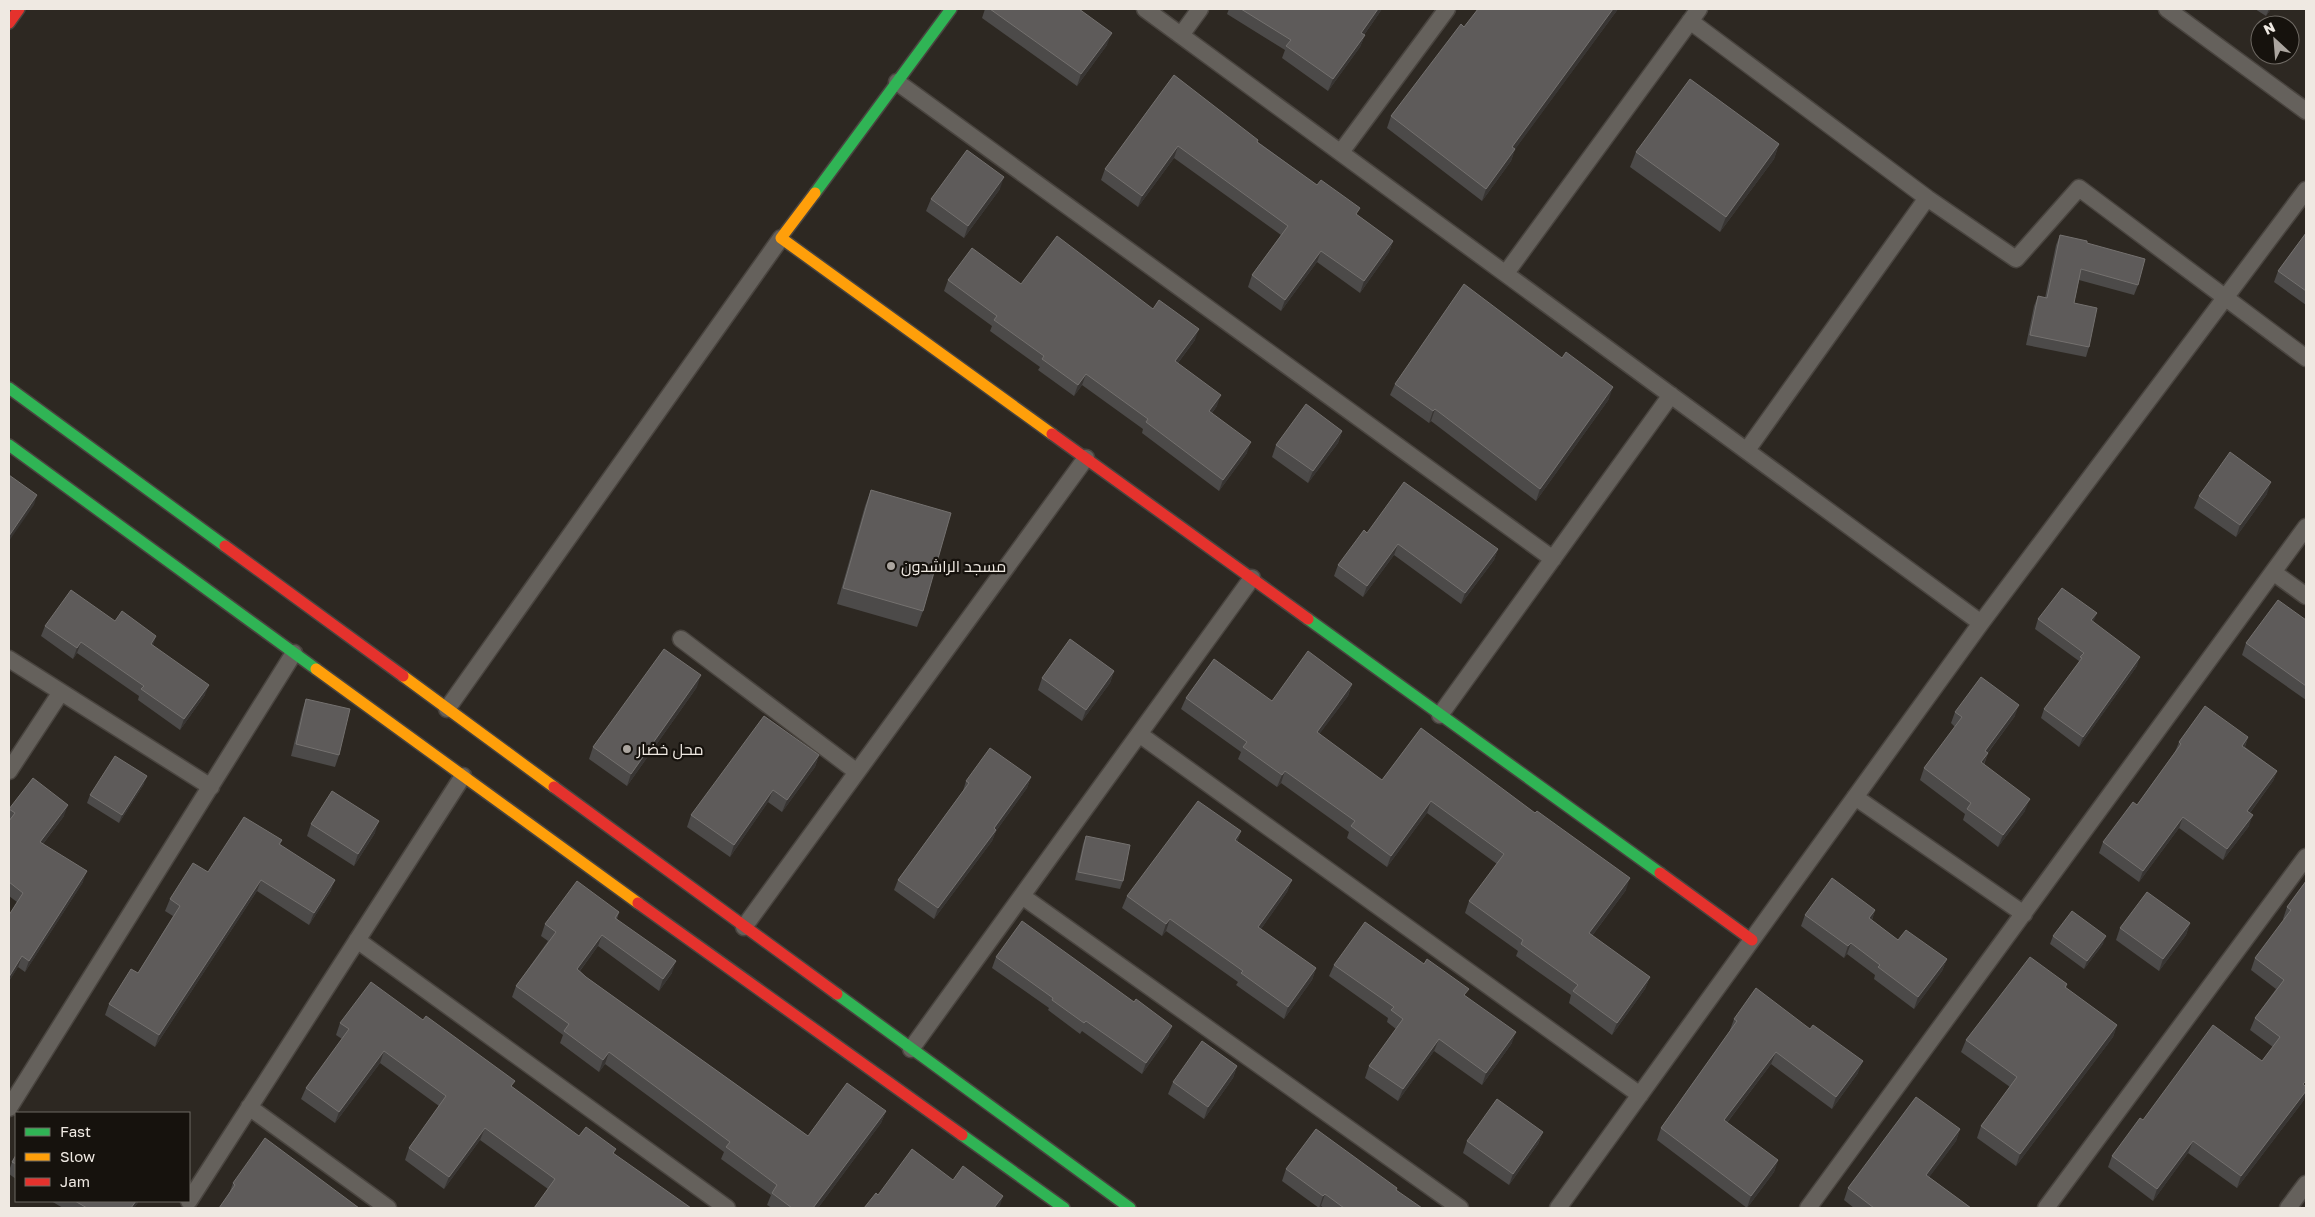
<svg xmlns="http://www.w3.org/2000/svg" width="2315" height="1217" viewBox="0 0 2315 1217" font-family="'Golos Text',Cairo,sans-serif">
  <rect width="100%" height="100%" fill="#2d2822"/>
  <g fill="none" stroke-linecap="round" stroke-linejoin="round">
    <g stroke="#49443f" stroke-width="19">
      <path id="street" d="M1145 9 1981 623
        M2167 9 2306 111
        M1690 21 1927 198 1747 450
        M1181 35 1200 9
        M897 82 1553 559
        M1341 152 1447 9
        M1927 198 2016 259 2079 188 2306 358
        M1506 273 1699 9
        M2273 572 2306 596
        M681 639 857 772
        M9 659 211 787
        M447 709 781 238
        M1440 715 1671 395
        M1139 734 1640 1095
        M9 771 61 692
        M1855 797 2024 914
        M1022 896 1460 1208
        M744 927 1086 458
        M357 940 727 1208
        M911 1049 1252 578
        M249 1107 388 1208
        M9 1108 294 653
        M189 1201 463 776
        M1558 1208 1981 623 2306 190
        M1808 1208 2306 527
        M2046 1208 2306 857
        M2288 1208 2306 1184"/>
    </g>
    <g stroke="#49443f" stroke-width="14">
      <path id="fast" d="M815 193 951 9
        M9 388 225 546
        M9 445 316 669
        M1308 619 1660 873
        M837 994 1130 1208
        M962 1135 1064 1208"/>
    </g>
    <g stroke="#49443f" stroke-width="14">
      <path id="slow" d="M815 193 781 238 1052 434
        M316 669 638 903
        M403 676 554 787"/>
    </g>
    <g stroke="#49443f" stroke-width="14">
      <path id="jam" d="M9 23 19 9
        M1052 434 1308 619
        M225 546 403 676
        M554 787 837 994
        M1660 873 1752 940
        M638 903 962 1135"/>
    </g>
    <use href="#street" stroke="#65615c" stroke-width="16"/>
    <use href="#fast" stroke="#30b455" stroke-width="11"/>
    <use href="#slow" stroke="#ff9f0a" stroke-width="11"/>
    <use href="#jam" stroke="#e5322d" stroke-width="11"/>
  </g>
  <path fill="#4c4a49" d="M985 9H1073L1107 45 1077 86 982 18Z
    M1229 9H1382L1364 35H1365L1360 47 1328 91 1282 58 1285 50 1227 14Z
    M1478 9H1618L1515 149 1511 161 1482 201 1387 128 1391 116 1464 27Z
    M2255 9H2271L2266 16Z
    M1174 75 1258 142 1393 241 1389 252 1360 293 1317 262 1281 311 1248 287 1252 275 1281 235 1174 158 1138 207 1101 180 1105 169Z
    M1779 144 1774 159 1720 232 1630 167 1636 152Z
    M1000 189 964 238 926 211 931 199Z
    M2306 233V305L2274 282 2278 271Z
    M2060 235 2087 243 2138 285 2134 295 2079 280 2074 303 2089 347 2086 357 2026 345 2034 306 2038 296 2045 298 2056 245Z
    M948 280 1021 284 1153 309 1195 340 1178 363 1217 406 1212 413 1247 453 1219 491 1142 433 1143 429 1082 385 1074 396 1038 370 1040 367 990 331 992 326 944 291Z
    M1395 384 1609 399 1536 501 1431 421 1429 423 1390 395Z
    M1342 431 1338 443 1308 483 1272 457 1276 445Z
    M871 490 923 611 917 627 837 604 865 506Z
    M2267 494 2236 537 2194 508 2199 496Z
    M1367 533 1498 549 1494 560 1461 604 1394 555 1363 597 1334 576 1338 565Z
    M2038 619 2093 622 2137 666 2079 747 2041 718 2044 709 2078 664 2079 661 2035 629Z
    M2306 620V700L2242 655 2246 643Z
    M115 621 153 645 205 695 180 730 138 700 139 696 77 653 73 659 41 636 45 626Z
    M1114 671 1110 683 1082 721 1038 690 1042 678Z
    M1352 684 1348 696 1319 734 1382 780 1421 728 1626 890 1592 936 1650 977 1645 989 1612 1035 1569 1003 1571 995 1516 956 1518 951 1465 913 1469 901 1497 864 1427 813 1387 867 1347 838 1349 832 1281 783 1277 787 1238 759 1241 752 1181 709 1186 698 1272 701Z
    M697 687 627 786 589 759 593 747Z
    M306 699 339 755 335 767 291 756 302 711Z
    M1955 712 2015 716 1988 753 1984 765 2025 811 1998 847 1963 820 1965 814 1920 780 1924 768 1955 727 1951 723Z
    M2248 737 2245 747 2277 771 2273 781 2250 813 2249 826 2223 860 2179 828 2139 882 2099 853 2103 842 2137 805 2175 752 2179 742Z
    M819 755 815 767 782 812 768 802 730 857 687 827 691 815Z
    M1031 777 1027 788 996 831 992 841 934 919 894 890 898 880 963 791 966 781Z
    M144 784 119 823 87 803 90 795Z
    M9 809 64 816 43 844 83 882 25 972 18 967 9 981V915L17 902 9 896Z
    M311 824 375 833 354 866 307 836Z
    M1241 831 1237 842 1292 880 1287 892 1261 929 1316 968 1312 980 1284 1019 1236 985 1238 982 1166 931 1162 936 1122 908 1127 896Z
    M1086 836 1123 881 1120 889 1075 880 1083 844Z
    M282 840 280 845 331 891 309 925 257 891 155 1047 105 1015 109 1004 138 973 173 916 165 911 170 899 208 872Z
    M2306 881 2304 1100 2237 1188 2188 1153 2153 1201 2108 1167 2112 1156 2143 1120 2262 1061 2273 1047 2250 1030 2255 1018 2276 989 2251 970 2255 958 2284 920 2283 919 2287 907Z
    M1875 910 1872 920 1898 940 1947 959 1942 971 1914 1009 1874 979 1875 975 1847 954 1844 958 1801 926 1805 915Z
    M619 912 617 919 672 973 659 991 598 946 580 971 586 977 808 1136 886 1111 881 1123 818 1208H772L767 1205 771 1195 721 1159 724 1152 605 1064 599 1072 560 1043 563 1035 512 997 516 986 548 941 541 936 545 924Z
    M2190 923 2186 935 2159 971 2116 940 2120 928Z
    M2053 936 2103 944 2084 969 2050 944Z
    M996 957 1134 1002 1169 1036 1142 1074 1082 1031 1080 1034 1048 1010 1049 1008 992 968Z
    M1334 965 1466 996 1512 1043 1482 1085 1434 1051 1398 1101 1365 1078 1369 1066 1396 1029 1387 1022 1388 1018 1329 976Z
    M2067 984 2066 988 2117 1025 2113 1037 2016 1166 1977 1138 1981 1126 2010 1087 1961 1052 1966 1040Z
    M1734 1019 1858 1073 1832 1109 1771 1064 1727 1123 1778 1160 1774 1172 1747 1208 1657 1140 1661 1128 1730 1031V1030Z
    M340 1023 512 1087 579 1136 616 1149 548 1189 480 1140 444 1189 405 1160 409 1148 439 1106 380 1063 335 1123 301 1099 306 1088 342 1039 336 1035Z
    M1237 1066 1233 1078 1204 1119 1168 1094 1173 1082Z
    M1960 1129 1956 1141 1929 1177 1971 1208H1854L1844 1200 1848 1188Z
    M1543 1132 1538 1144 1509 1185 1463 1153 1467 1141Z
    M16 1155V1179L9 1174V1171L12 1162Z
    M1286 1169 1422 1208H1324L1321 1206 1319 1208 1282 1181Z
    M233 1183 359 1208 229 1194Z
    M51 1201H139L134 1208H63Z"/>
  <path fill="#383533" d="M1378 9H1382L1357 45 1361 33Z
    M1613 9H1618L1508 159 1512 147Z
    M2269 9H2271L2266 16Z
    M1112 33 1107 45 1077 86 1081 74Z
    M1365 35 1360 47 1328 91 1333 79Z
    M1779 144 1774 159 1720 232 1726 217Z
    M1178 146 1174 158 1138 207 1142 196Z
    M1515 149 1511 161 1482 201 1486 189Z
    M1004 177 1000 189 964 238 968 226Z
    M1393 241 1389 252 1360 293 1364 281Z
    M1321 251 1317 262 1281 311 1285 300Z
    M1199 329 1195 340 1171 372 1175 361Z
    M1086 374 1082 385 1074 396 1078 385Z
    M1613 387 1609 399 1536 501 1540 489Z
    M1221 395 1217 406 1205 422 1209 411Z
    M1435 409 1431 421 1429 423 1433 411Z
    M1342 431 1338 443 1308 483 1313 471Z
    M1251 442 1247 453 1219 491 1223 480Z
    M2271 482 2267 494 2236 537 2240 525Z
    M37 495 34 505 9 541V536Z
    M1398 544 1394 555 1363 597 1367 586Z
    M1498 549 1494 560 1461 604 1465 593Z
    M2097 613 2093 623 2091 620Z
    M156 636 153 646 151 644Z
    M81 642 77 653 73 659 77 648Z
    M2140 657 2137 666 2079 747 2083 737Z
    M1114 671 1110 683 1082 721 1086 710Z
    M701 675 697 687 627 786 631 774Z
    M1352 684 1348 696 1312 744 1317 732Z
    M209 685 205 695 180 730 184 719Z
    M2019 705 2015 716 1980 763 1985 751Z
    M2248 737 2244 748 2242 746Z
    M1988 753 1983 765 1981 762Z
    M819 755 815 767 782 812 787 800Z
    M1285 771 1281 783 1277 787 1282 775Z
    M2277 771 2273 781 2243 822 2247 811Z
    M147 776 144 784 119 823 122 815Z
    M1031 777 1027 788 996 831 992 841 934 919 938 908Z
    M773 790 768 802 730 857 734 845Z
    M2030 799 2025 811 1998 847 2003 835Z
    M1431 801 1427 813 1387 867 1391 856Z
    M68 805 64 816 36 853 40 842Z
    M2253 815 2249 826 2223 860 2227 849Z
    M2183 817 2179 828 2139 882 2143 871Z
    M379 821 375 833 354 866 358 854Z
    M1241 831 1237 843 1235 840Z
    M87 871 83 882 25 972 29 961Z
    M1630 878 1626 890 1585 945 1589 933Z
    M261 880 257 891 155 1047 159 1035Z
    M335 880 331 891 309 925 314 913Z
    M1292 880 1287 892 1254 939 1258 927Z
    M1875 910 1871 922 1869 918Z
    M1170 919 1166 931 1162 936 1166 924Z
    M2190 923 2186 935 2159 971 2163 959Z
    M602 935 598 946 573 980 577 969Z
    M2106 936 2103 944 2084 969 2087 961Z
    M1851 943 1847 954 1844 958 1848 946Z
    M22 956 18 967 9 981V977Z
    M1947 959 1942 971 1914 1009 1918 997Z
    M676 961 672 973 659 991 663 979Z
    M1316 968 1312 980 1284 1019 1288 1007Z
    M1650 977 1645 989 1612 1035 1617 1023Z
    M2117 1025 2113 1037 2016 1166 2020 1154Z
    M1172 1026 1169 1036 1142 1074 1146 1063Z
    M1516 1032 1512 1043 1482 1085 1486 1073Z
    M1439 1039 1434 1051 1398 1101 1403 1089Z
    M384 1051 380 1063 335 1123 339 1112Z
    M609 1052 605 1064 599 1072 603 1060Z
    M1776 1052 1771 1064 1720 1132 1724 1120Z
    M1863 1061 1858 1073 1832 1109 1836 1097Z
    M1237 1066 1233 1078 1204 1119 1208 1107Z
    M2306 1091V1094L2304 1100 2237 1188 2241 1176Z
    M886 1111 881 1123 818 1208H813Z
    M485 1128 480 1140 444 1189 449 1177Z
    M1960 1129 1956 1141 1922 1187 1926 1175Z
    M1543 1132 1538 1144 1509 1185 1513 1174Z
    M2193 1141 2188 1153 2153 1201 2157 1189Z
    M1778 1160 1774 1172 1747 1208 1751 1196Z
    M1325 1194 1321 1206 1319 1208 1323 1196Z
    M1003 1196 1000 1206 998 1208H994Z
    M136 1201H139L134 1208H131Z"/>
  <path fill="#5e5b5a" stroke="#74716f" d="M990 9H1073L1074 10 1075 9H1079L1112 33 1081 74Z
    M1241 9H1378L1361 33 1365 35 1333 79 1286 46 1291 40Z
    M1478 9H1613L1512 147 1515 149 1486 189 1391 116 1461 24 1464 27Z
    M1174 75 1258 140 1257 142 1317 185 1321 180 1360 208 1356 214 1393 241 1364 281 1321 251 1285 300 1252 275 1288 226 1178 146 1142 196 1105 169Z
    M1690 79 1779 144 1726 217 1636 152Z
    M967 150 1004 177 968 226 931 199Z
    M2306 233V291L2278 271Z
    M2060 235 2087 241V243L2145 259 2138 285 2081 269 2074 303 2097 308 2089 347 2030 335 2038 296 2047 298Z
    M1057 236 1153 309 1159 300 1199 329 1175 361 1221 395 1209 411 1251 442 1223 480 1146 422 1148 419 1086 374 1078 385 1042 359 1044 356 994 320 997 316 948 280 972 248 1021 284Z
    M1464 284 1562 358 1566 352 1613 387 1540 489 1435 409 1433 411 1395 384Z
    M1306 404 1342 431 1313 471 1276 445Z
    M2230 452 2271 482 2240 525 2199 496Z
    M9 475 37 495 9 536Z
    M1404 482 1498 549 1465 593 1398 544 1367 586 1338 565 1364 530 1367 533Z
    M871 490 951 513 923 611 843 588Z
    M2062 588 2097 613 2091 620 2140 657 2083 737 2044 709 2082 658 2080 657 2084 653 2038 619Z
    M71 590 115 621 122 611 156 636 151 644 209 685 184 719 141 689 144 686 81 642 77 648 45 626Z
    M2278 600 2306 620V686L2246 643Z
    M1070 639 1114 671 1086 710 1042 678Z
    M664 649 701 675 631 774 593 747Z
    M1308 651 1352 684 1317 732 1382 780 1421 728 1535 813 1537 811 1630 878 1589 933 1650 977 1617 1023 1573 991 1578 985 1521 944 1523 940 1469 901 1504 854 1431 801 1391 856 1351 826 1355 821 1285 771 1282 775 1243 747 1247 742 1186 698 1214 659 1272 701Z
    M1981 677 2019 705 1985 751 1988 753 1981 762 2030 799 2003 835 1967 809 1971 803 1924 768 1962 717 1955 712Z
    M306 699 350 709 339 755 296 744Z
    M2205 706 2248 737 2242 746 2277 771 2247 811 2253 815 2227 849 2183 817 2143 871 2103 842 2133 802 2137 805 2181 744 2179 742Z
    M764 716 819 755 787 800 773 790 734 845 691 815Z
    M990 748 1031 777 994 828 996 830 938 908 898 880 969 783 966 781Z
    M115 756 147 776 122 815 90 795Z
    M33 778 68 805 40 842 87 871 29 961 22 956 9 977V915L23 893 9 882V821L15 813 9 809Z
    M332 791 379 821 358 854 311 824Z
    M1198 801 1241 831 1235 840 1292 880 1258 927 1316 968 1288 1007 1241 973 1243 971 1170 919 1166 924 1127 896Z
    M244 817 282 840 279 844 335 880 314 913 261 880 159 1035 109 1004 131 969 138 973 180 906 170 899 193 863 208 872Z
    M1086 836 1130 845 1123 881 1078 872Z
    M1832 878 1875 910 1869 918 1898 940 1906 930 1947 959 1918 997 1878 967 1880 965 1851 943 1848 946 1805 915Z
    M577 881 619 912 615 918 676 961 663 979 602 935 577 969 586 977 808 1136 847 1083 886 1111 813 1208H792L772 1193 777 1185 726 1147 730 1142 609 1052 603 1060 564 1031 569 1024 516 986 556 932 545 924Z
    M2306 881V1081L2303 1084 2306 1087V1091L2241 1176 2193 1141 2157 1189 2112 1156 2140 1118 2143 1120 2213 1025 2262 1061 2280 1037 2255 1018 2284 980 2255 958 2291 910 2287 907Z
    M2147 892 2190 923 2163 959 2120 928Z
    M2072 911 2106 936 2087 961 2053 936Z
    M1022 921 1134 1002 1136 999 1172 1026 1146 1063 1086 1021 1084 1023 1052 1000 1053 998 996 957Z
    M1365 922 1424 964 1427 959 1469 989 1464 995 1516 1032 1486 1073 1439 1039 1403 1089 1369 1066 1403 1019 1391 1010 1394 1007 1334 965Z
    M2030 957 2067 984 2065 987 2117 1025 2020 1154 1981 1126 2017 1077 1966 1040Z
    M371 982 423 1020 426 1016 515 1081 511 1086 579 1136 586 1127 616 1149 613 1153 691 1208H534L555 1179 485 1128 449 1177 409 1148 446 1096 384 1051 339 1112 306 1088 349 1029 340 1023Z
    M1756 988 1810 1029 1813 1025 1863 1061 1836 1097 1776 1052 1724 1120 1778 1160 1751 1196 1661 1128 1737 1021 1734 1019Z
    M1202 1041 1237 1066 1208 1107 1173 1082Z
    M1916 1097 1960 1129 1926 1175 1971 1208H1874L1848 1188Z
    M1497 1099 1543 1132 1513 1174 1467 1141Z
    M1316 1129 1397 1188 1396 1190 1422 1208H1344L1325 1194 1323 1196 1286 1169Z
    M265 1138 359 1208H219L235 1185 233 1183Z
    M912 1149 953 1180 963 1166 1003 1196 994 1208H864L876 1193 878 1195Z
    M16 1155V1164L12 1162Z
    M75 1201H136L131 1208H87Z"/>
  <g fill="#aba59f" stroke="#16120d" stroke-width="2">
    <circle cx="891" cy="566" r="5"/>
    <circle cx="627" cy="749" r="5"/>
  </g>
  <g text-anchor="middle" stroke-width="4.5" stroke-linejoin="round" paint-order="stroke">
    <g font-size="16" fill="#efe9e2" stroke="#16120d" text-anchor="start">
      <text x="901" y="572">مسجد الراشدون</text>
      <text x="637" y="755">محل خضار</text>
    </g>
  </g>
  <rect width="2315" height="1217" fill="none" stroke="#efe9e2" stroke-width="20"/>
  <rect x="15" y="1112" width="175" height="90" fill="#16120d" stroke="#6d6862"/>
  <rect x="25" y="1128" width="25" height="8" fill="#30b455" stroke="#6d6862"/>
  <text x="60" y="1137" font-size="15" fill="#efe9e2">Fast</text>
  <rect x="25" y="1153" width="25" height="8" fill="#ff9f0a" stroke="#6d6862"/>
  <text x="60" y="1162" font-size="15" fill="#efe9e2">Slow</text>
  <rect x="25" y="1178" width="25" height="8" fill="#e5322d" stroke="#6d6862"/>
  <text x="60" y="1187" font-size="15" fill="#efe9e2">Jam</text>
  <g transform="translate(2275 40) rotate(334)"><circle r="24" fill="#16120d" stroke="#6d6862"/>
  <path d="M0-4L9 19L0 12L-9 19Z" fill="#aba59f"/>
  <text y="-8" font-size="14" font-weight="bold" text-anchor="middle" fill="#efe9e2">N</text>
  </g>
</svg>
